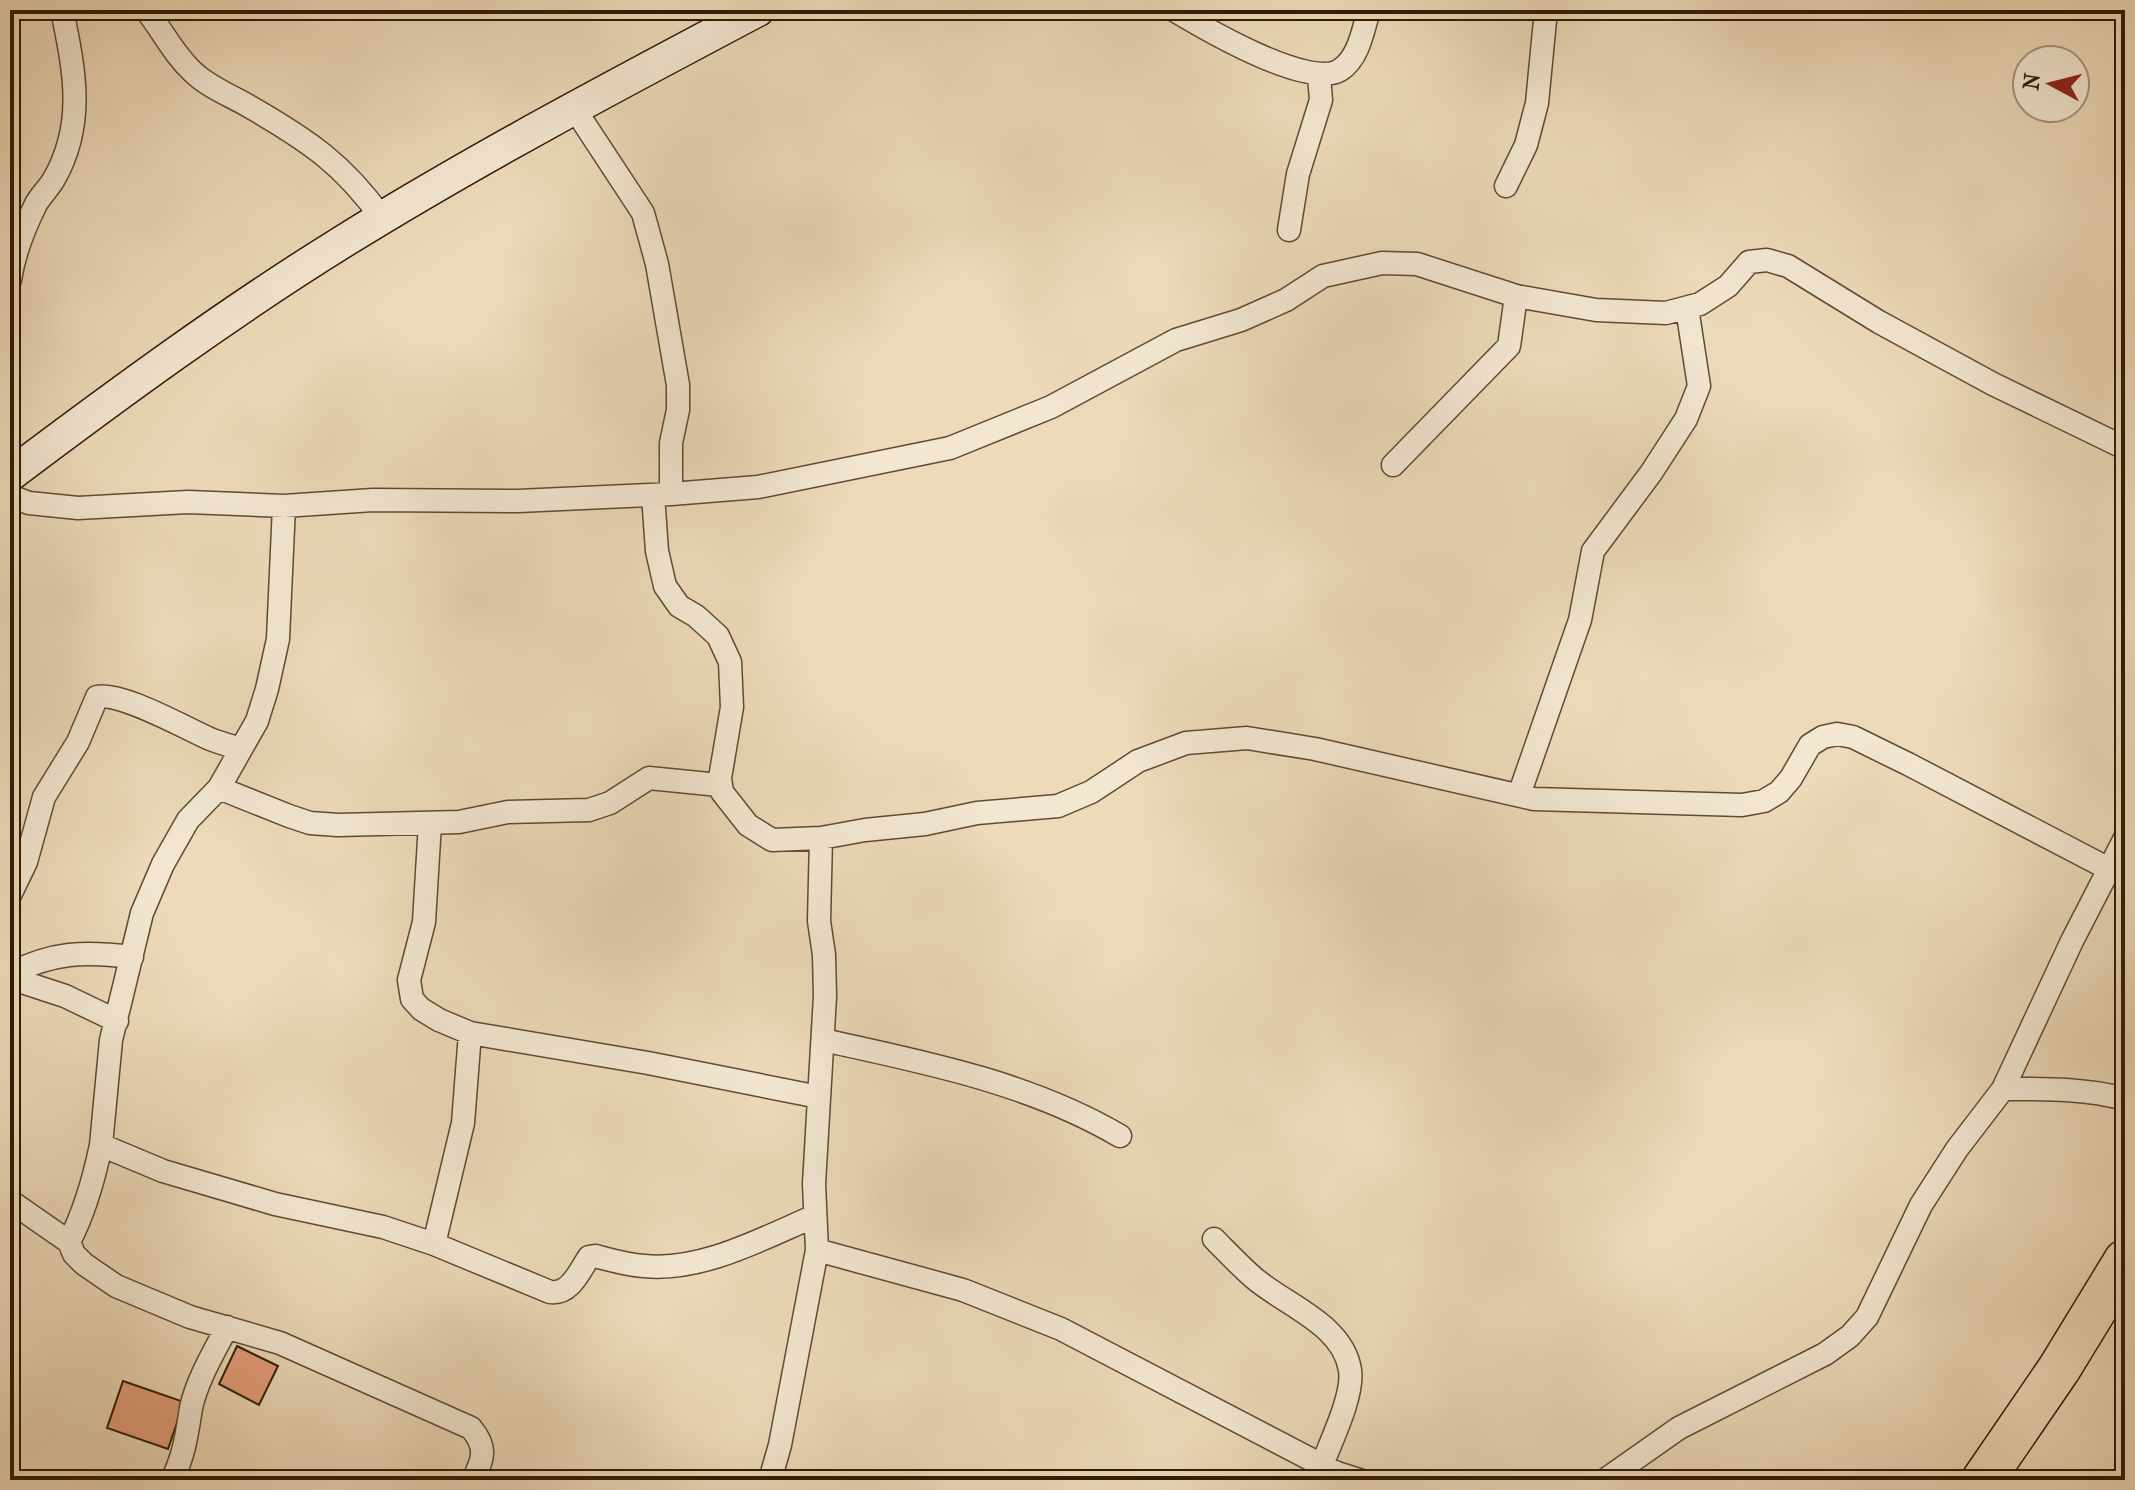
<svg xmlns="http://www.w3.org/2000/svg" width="2135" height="1490" viewBox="0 0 2135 1490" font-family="'IM FELL French Canon',serif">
  <rect width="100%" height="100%" fill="#eddab9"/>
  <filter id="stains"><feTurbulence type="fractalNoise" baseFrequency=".0025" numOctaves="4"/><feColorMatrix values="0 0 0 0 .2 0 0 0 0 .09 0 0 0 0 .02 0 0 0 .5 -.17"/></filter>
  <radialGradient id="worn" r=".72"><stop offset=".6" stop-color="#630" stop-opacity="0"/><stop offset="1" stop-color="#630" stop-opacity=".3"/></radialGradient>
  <path fill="#e49f7a" stroke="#2e1b07" stroke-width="2" d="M237 1346 278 1366 259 1405 219 1384Z
    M123 1381 184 1402 168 1449 107 1428Z"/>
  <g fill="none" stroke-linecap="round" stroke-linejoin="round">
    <g stroke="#5e4b34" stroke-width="25">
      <path id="street" d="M146 10C163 31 174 55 194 73 210 88 234 97 252 108 309 141 343 164 382 218
        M1174 10C1204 28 1309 90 1340 70 1359 58 1363 30 1369 10
        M574 108 643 213 657 264 678 385V410L671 443V494
        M1506 186 1526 145 1537 103 1546 10
        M1289 230 1298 174 1321 100 1319 76
        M10 280C14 253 24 228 36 204 41 195 49 188 54 179 86 123 74 69 62 10
        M1393 465 1509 346 1516 296
        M653 495 657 551 665 586 679 606 696 616 718 636 730 662 732 707 720 778 722 792 748 825 772 840 821 838 865 830 925 824 977 813 1058 806 1091 792 1138 761 1186 743 1247 738 1315 749 1534 799 1742 805 1764 801 1779 792 1791 778 1810 745 1823 737 1837 734 1853 737 1908 764 2109 869
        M10 496 29 503 78 508 188 502 284 506 373 500 518 501 671 494 758 487 950 448 1051 407 1176 340 1241 320 1286 300 1323 276 1382 263 1417 264 1516 296 1596 310 1666 313 1700 304 1728 286 1749 262 1767 260 1788 266 1879 322 1993 384 2125 448
        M284 506 278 639 267 689 257 721 219 788 188 820 163 864 142 913 111 1040 101 1145 163 1171 275 1204 383 1227 434 1244 550 1292C570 1295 579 1272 589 1257L595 1256C611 1260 627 1265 644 1266 702 1272 763 1238 815 1216
        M219 788 289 816 310 823 338 825 459 822 508 812 589 810 610 803 649 778 719 785
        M1519 795 1580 620 1593 551 1651 473 1686 419 1699 386 1687 308
        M430 823 424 922 409 980 412 999 421 1009 439 1020 470 1033 648 1063 819 1097
        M10 895 26 862 44 797 78 742 97 697C120 691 187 729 210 739 220 743 231 746 241 749
        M10 974C52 952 85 951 132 957
        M10 978 65 996 117 1021
        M823 1040C924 1062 1030 1083 1120 1136
        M2003 1089 2072 941 2125 838
        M10 1201 69 1242 74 1254 84 1264 116 1286 190 1317 280 1343 471 1428C487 1447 484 1458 473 1480
        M1214 1239C1227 1252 1240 1266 1254 1278 1285 1305 1343 1324 1350 1370 1354 1395 1331 1441 1322 1465
        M69 1242C85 1211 94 1179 101 1145
        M434 1244 463 1123 470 1033
        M817 1250 963 1290 1061 1329 1337 1473 1359 1480
        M172 1480C184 1456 187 1434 191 1408 197 1380 214 1352 227 1327
        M770 1480 780 1445 817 1250 814 1184 825 996 824 955 819 921 821 838
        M1605 1480 1679 1428 1825 1354 1850 1336 1867 1317 1921 1205 1957 1149 2003 1089C2044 1089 2085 1088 2125 1099"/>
    </g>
    <g stroke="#2e1b07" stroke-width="35">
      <path id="secondary" d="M10 475C119 393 228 313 344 241 478 158 618 84 758 10"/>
    </g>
    <g stroke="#2e1b07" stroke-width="45">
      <path id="highway" d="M1983 1480 2059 1369 2125 1261"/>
    </g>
    <use href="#street" stroke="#f3e7d2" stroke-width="22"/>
    <use href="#secondary" stroke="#f3e7d2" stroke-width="32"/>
    <use href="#highway" stroke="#eddab9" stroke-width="42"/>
  </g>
  <rect width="2135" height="1490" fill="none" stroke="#eddab9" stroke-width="40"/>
  <rect x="12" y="12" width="2111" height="1466" fill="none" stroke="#2e1b07" stroke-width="4"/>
  <rect x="20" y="20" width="2095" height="1450" fill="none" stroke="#2e1b07" stroke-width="2"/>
  <g transform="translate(2051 84) rotate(277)"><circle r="38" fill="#f3e7d2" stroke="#a49581" stroke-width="2"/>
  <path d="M0-6L14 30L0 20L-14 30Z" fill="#8f2418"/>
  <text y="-12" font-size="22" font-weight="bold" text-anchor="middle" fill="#2e1b07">N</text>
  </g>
  <rect width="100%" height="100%" filter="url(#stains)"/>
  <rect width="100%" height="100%" fill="url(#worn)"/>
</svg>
